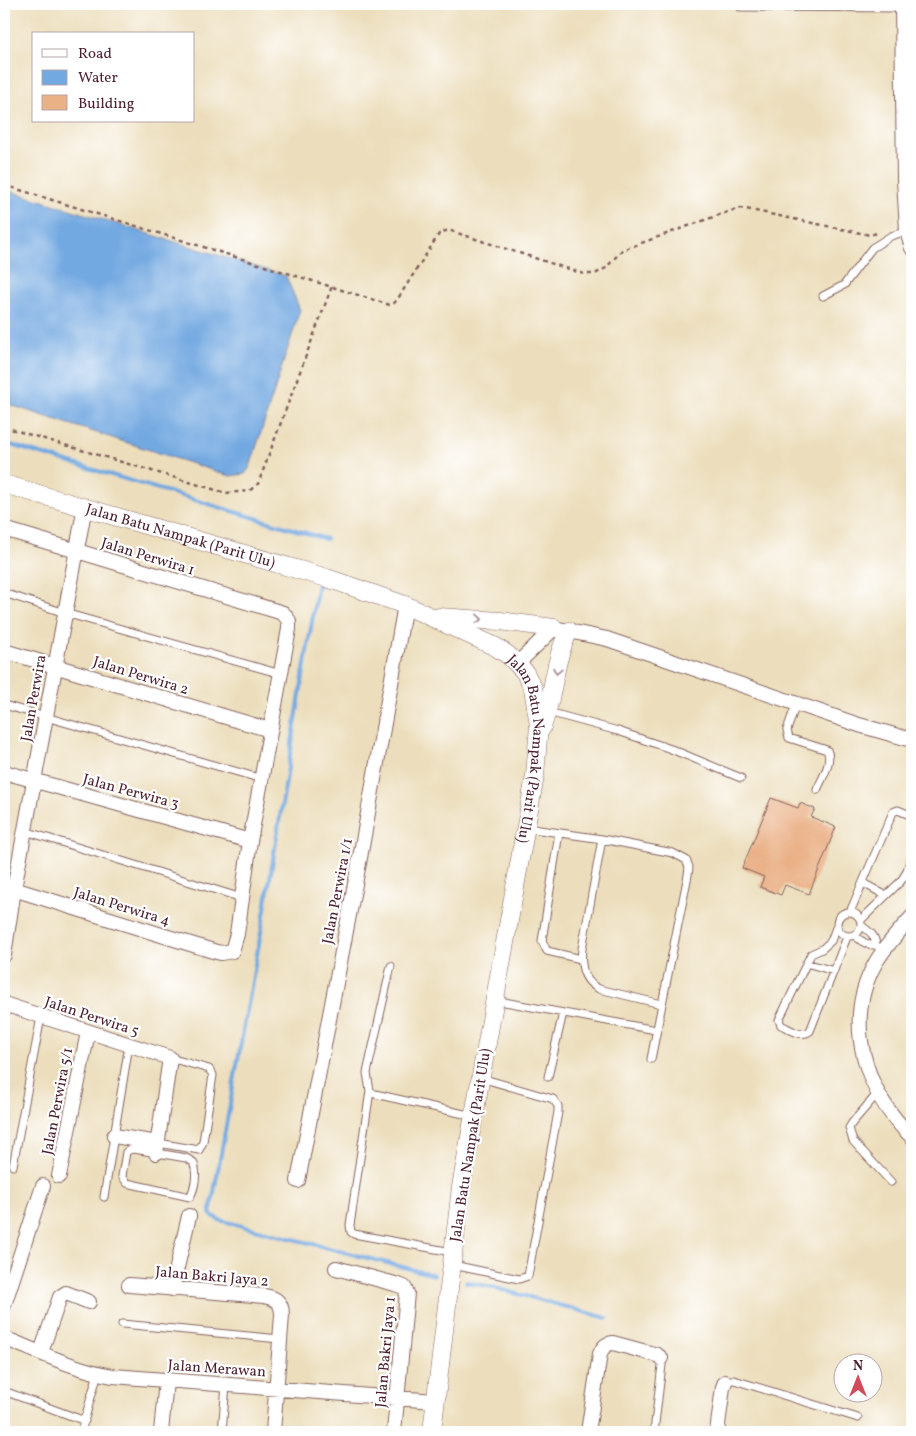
<svg xmlns="http://www.w3.org/2000/svg" width="916" height="1436" viewBox="0 0 916 1436" font-family="Vollkorn,serif">
  <rect width="100%" height="100%" fill="#fff"/>
  <filter id="ink" filterUnits="userSpaceOnUse"><feTurbulence type="fractalNoise" baseFrequency=".02" numOctaves="2"/><feDisplacementMap in="SourceGraphic" scale="10" xChannelSelector="R" yChannelSelector="G"/><feConvolveMatrix kernelMatrix="1 2 1 2 8 2 1 2 1" color-interpolation-filters="sRGB"/></filter>
  <filter id="wash" filterUnits="userSpaceOnUse"><feTurbulence type="fractalNoise" baseFrequency=".0096" numOctaves="4" result="noise"/><feDisplacementMap in="SourceGraphic" scale="20" xChannelSelector="R" yChannelSelector="G"/><feGaussianBlur stdDeviation="1.12" result="paint"/><feColorMatrix in="noise" values="0 0 0 0 0 0 0 0 0 0 0 0 0 0 0 0 0 1.4 0 .05"/><feComposite in="paint" operator="in"/></filter>
  <g filter="url(#wash)">
    <rect width="100%" height="100%" fill="#ecdebc"/>
    <path fill="#73a9e1" stroke="#5e6486" d="M4 189 286 276 300 310 250 467 245 474 230 476 4 403Z"/>
    <g fill="none" stroke-linecap="round" stroke-linejoin="round">
      <path stroke="#73a9e1" stroke-width="4" d="M4 443 326 539
        M318 584 263 921 210 1214 219 1220 434 1275
        M466 1282 492 1287 607 1318"/>
    </g>
    <g id="blocks">
      <path fill="#eab086" d="M771 798 798 808 800 803 815 809 811 817 836 827 809 894 785 885 781 895 760 887 764 877 742 868Z"/>
    </g>
  </g>
  <g filter="url(#ink)">
    <use href="#blocks" fill-opacity="0" stroke="#83625e" stroke-width="1"/>
    <g fill="none" stroke-linecap="round" stroke-linejoin="round">
      <g stroke="#83625e" stroke-width="9">
        <path id="service" d="M740 7 902 8
          M823 296 844 285 872 248 891 236 907 231
          M4 593 65 613 281 674
          M796 704 787 730 789 738 827 750C833 762 822 778 817 790
          M4 705 262 779
          M548 712 618 731 671 749 741 778
          M526 828 602 839 673 853 686 860 689 867 688 875 651 1059
          M25 831 242 898
          M559 833 542 941 547 951 581 959
          M602 839 582 949C580 966 583 981 599 989L661 1004
          M863 883 885 895
          M837 924a12 12 0 1 1 24 0a12 12 0 1 1-24 0Z
          M850 912 893 812 898 810 912 816
          M861 920 901 881 906 873 912 856
          M837 925 831 941 822 949 811 954 779 1020 781 1025C790 1029 801 1038 810 1031L847 937
          M862 926C870 932 875 935 876 945
          M855 936C862 941 867 946 876 945L883 952
          M806 963 834 971
          M391 966 367 1073 370 1091 375 1094 473 1116
          M494 1000 656 1030
          M548 1077 563 1013
          M370 1091 350 1225 351 1232 354 1234 452 1252
          M878 1093 852 1123 849 1128 853 1141 891 1182
          M158 1143 199 1150 203 1142 213 1075 209 1069 170 1058
          M134 1149 186 1158 193 1162C198 1172 195 1188 190 1197L127 1183 122 1176 126 1152 129 1150Z
          M13 1166 41 1017
          M104 1197 129 1045
          M453 1265 519 1279 528 1276 558 1112V1106L553 1099 481 1078
          M122 1324 280 1339
          M725 1382 729 1380H734L858 1418
          M4 1391 85 1421
          M81 1432 98 1373
          M222 1432 226 1385
          M654 1432 662 1365 661 1358"/>
      </g>
      <g stroke="#83625e" stroke-width="16">
        <path id="minor" d="M902 4 904 179 907 231 912 248
          M4 529 283 613 289 621V629L250 841 237 934 232 951 221 953 213 951 4 886
          M4 651 270 730
          M517 664 554 628 607 639 859 725 912 740
          M4 772 250 841
          M912 917C900 930 885 947 876 962 842 1021 865 1093 912 1137
          M4 955 14 889 85 506
          M4 1004 170 1058 156 1153
          M114 1136 158 1143
          M59 1176 88 1032
          M298 1181 360 858 405 605
          M336 1268 395 1284 404 1287 407 1293 394 1432
          M129 1285 264 1296C276 1298 282 1302 282 1315L273 1432
          M172 1289 189 1216
          M4 1305 43 1186
          M4 1338C39 1352 76 1370 113 1376L435 1401
          M41 1352 60 1297 66 1293 89 1302
          M161 1432 166 1381
          M588 1432 600 1354C603 1347 605 1344 613 1343L657 1355 661 1358
          M717 1432 723 1387 725 1382"/>
      </g>
      <g stroke="#83625e" stroke-width="19">
        <g id="tertiary">
          <path id="s1" d="M4 484 327 578 405 605 496 647 508 655 524 671 533 688 539 725 535 776 461 1187 432 1432"/>
          <path d="M439 617 500 621 554 628"/>
          <path d="M541 729C554 698 553 661 569 631"/>
        </g>
      </g>
      <path stroke="#83625e" stroke-width="2.5" stroke-dasharray="4 4" stroke-linecap="butt" d="M4 185 390 305 393 304 397 300 439 234 448 230 584 274H595L606 268 622 250 730 211 741 208 870 235 877 233
        M4 427 226 493 249 491 258 484 332 286"/>
      <use href="#service" stroke="#fff" stroke-width="7"/>
      <use href="#minor" stroke="#fff" stroke-width="14"/>
      <use href="#tertiary" stroke="#fff" stroke-width="18"/>
    </g>
    <defs><path id="oneway-chevron" d="M-2-3.5L2.5 0L-2 3.5" fill="none" stroke-width="1.6" stroke-linecap="round" stroke-linejoin="round" transform="scale(1.25)"/></defs>
    <g stroke="#ae9aa0">
      <use href="#oneway-chevron" transform="translate(479 619) rotate(6)"/>
      <use href="#oneway-chevron" transform="translate(557 671) rotate(101)"/>
    </g>
  </g>
  <g text-anchor="middle" stroke-width="4.5" stroke-linejoin="round" paint-order="stroke">
    <g font-size="15" fill="#4a1f2b" stroke="#fff">
      <text dy="5" stroke="none"><textPath href="#s1" startOffset="184">Jalan Batu Nampak (Parit Ulu)</textPath></text>
      <text transform="translate(148 556) rotate(17)" y="5">Jalan Perwira 1</text>
      <text transform="translate(141 675) rotate(17)" y="5">Jalan Perwira 2</text>
      <text transform="translate(33 698) rotate(-80)" y="5">Jalan Perwira</text>
      <text dy="5" stroke="none"><textPath href="#s1" startOffset="634">Jalan Batu Nampak (Parit Ulu)</textPath></text>
      <text transform="translate(131 791) rotate(15)" y="5">Jalan Perwira 3</text>
      <text transform="translate(337 891) rotate(-79)" y="5">Jalan Perwira 1/1</text>
      <text transform="translate(122 906) rotate(17)" y="5">Jalan Perwira 4</text>
      <text transform="translate(92 1016) rotate(18)" y="5">Jalan Perwira 5</text>
      <text transform="translate(57 1101) rotate(-79)" y="5">Jalan Perwira 5/1</text>
      <text transform="translate(470 1145) rotate(-81)" y="5">Jalan Batu Nampak (Parit Ulu)</text>
      <text transform="translate(212 1276) rotate(5)" y="5">Jalan Bakri Jaya 2</text>
      <text transform="translate(385 1352) rotate(-85)" y="5">Jalan Bakri Jaya 1</text>
      <text transform="translate(217 1368) rotate(4)" y="5">Jalan Merawan</text>
    </g>
  </g>
  <rect width="916" height="1436" fill="none" stroke="#fff" stroke-width="20"/>
  <rect x="32" y="32" width="162" height="90" fill="#ffffff" stroke="#b7a5aa"/>
  <rect x="42" y="49" width="25" height="8" fill="#ffffff" stroke="#b7a5aa"/>
  <text x="78" y="58" font-size="15" fill="#4a1f2b">Road</text>
  <rect x="42" y="70" width="25" height="15" fill="#73a9e1" stroke="#b7a5aa"/>
  <text x="78" y="82" font-size="15" fill="#4a1f2b">Water</text>
  <rect x="42" y="95" width="25" height="15" fill="#eab086" stroke="#b7a5aa"/>
  <text x="78" y="108" font-size="15" fill="#4a1f2b">Building</text>
  <g transform="translate(858 1378)"><circle r="24" fill="#ffffff" stroke="#b7a5aa"/>
  <path d="M0-4L9 19L0 12L-9 19Z" fill="#d1495b"/>
  <text y="-8" font-size="14" font-weight="bold" text-anchor="middle" fill="#4a1f2b">N</text>
  </g>
</svg>
